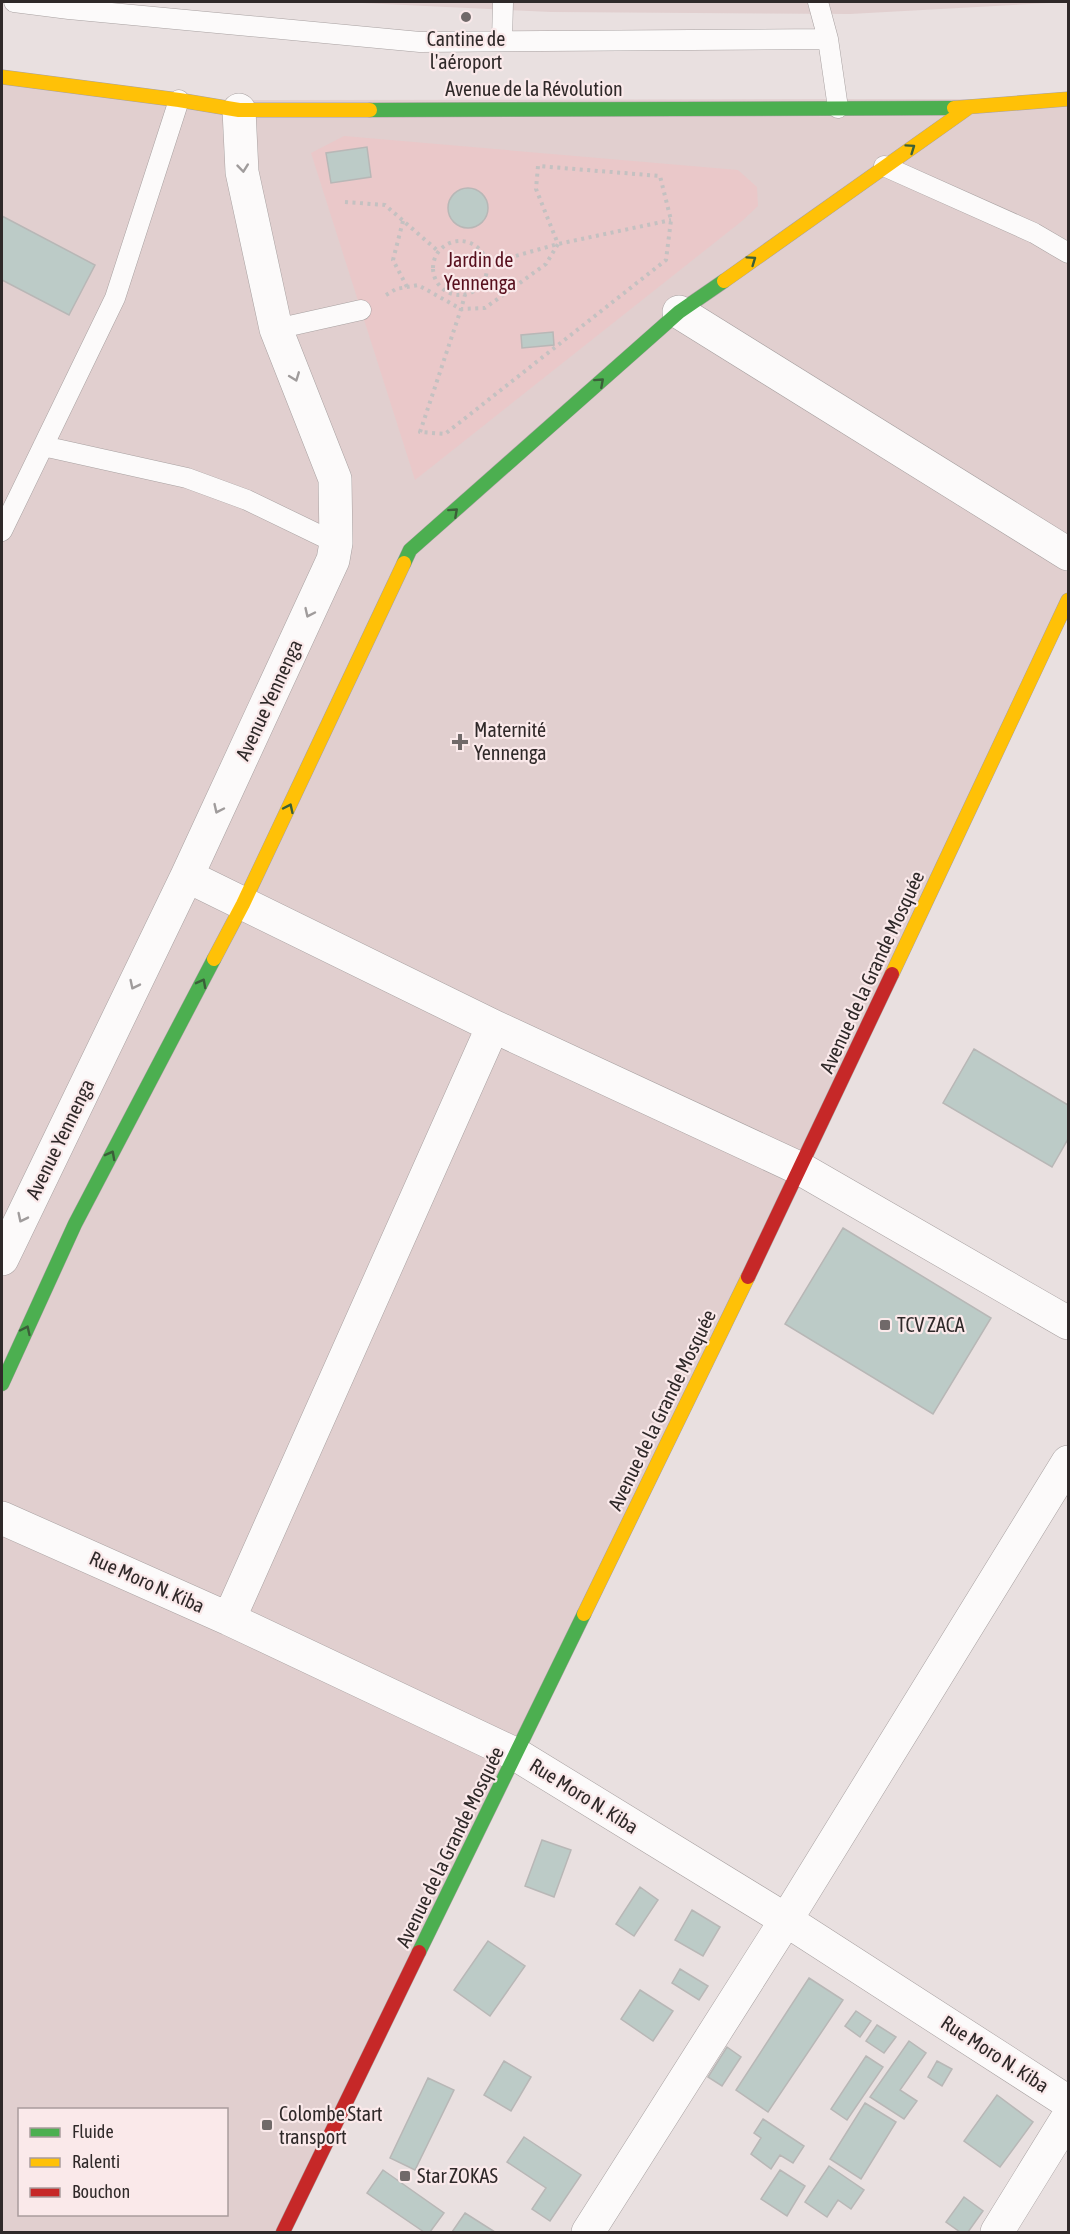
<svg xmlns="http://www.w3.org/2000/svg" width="1070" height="2234" viewBox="0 0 1070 2234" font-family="'Asap Condensed',sans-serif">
  <rect width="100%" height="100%" fill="#e9e0e0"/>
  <path fill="#e1cfcf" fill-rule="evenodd" d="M341 2H1068L850 14 551 12Z
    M2 77 179 100 1068 99V600L283 2232H2ZM20 2110H226V2214H20Z"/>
  <path fill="#eac8c9" d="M344 136 738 170 757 187 758 206 742 221 415 480 311 153Z"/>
  <path fill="#bccbc7" stroke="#b8b7b6" stroke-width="1.5" d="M367 147 371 177 331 183 326 153Z
    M448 208a20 20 0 1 1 40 0a20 20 0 1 1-40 0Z
    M2 216 95 265 69 315 2 280Z
    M553 332 554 345 522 348 521 335Z
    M974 1049 1068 1105V1139L1052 1167 943 1103Z
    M843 1228 991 1318 933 1414 785 1324Z
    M542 1840 571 1850 554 1897 525 1886Z
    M640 1887 658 1900 634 1936 616 1924Z
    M692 1910 720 1927 703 1956 675 1940Z
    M488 1941 525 1966 490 2016 454 1990Z
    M680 1969 708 1986 699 2000 672 1983Z
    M809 1978 843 2000 768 2112 736 2090Z
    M640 1990 673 2011 653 2041 621 2019Z
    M856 2011 871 2021 860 2037 845 2026Z
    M877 2025 896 2037 884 2053 866 2041Z
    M909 2041 926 2053 900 2090 917 2101 904 2119 870 2097Z
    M727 2047 741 2057 722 2086 708 2077Z
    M866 2056 883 2067 847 2120 831 2109Z
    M504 2061 531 2077 511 2111 484 2095Z
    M937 2061 952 2069 942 2086 928 2077Z
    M428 2078 454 2090 415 2170 390 2158Z
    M997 2095 1033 2122 1000 2167 964 2141Z
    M865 2103 896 2122 861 2179 830 2159Z
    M763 2119 804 2146 793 2163 780 2155 771 2169 751 2154 761 2138 754 2133Z
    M524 2137 581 2175 550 2221 532 2209 546 2188 507 2162Z
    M829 2166 864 2190 851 2209 838 2200 827 2217 805 2202Z
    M383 2170 444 2213 430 2232H424L367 2193Z
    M780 2170 805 2186 787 2216 761 2199Z
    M964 2197 983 2211 968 2232H960L946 2222Z
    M465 2213 495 2232H452Z"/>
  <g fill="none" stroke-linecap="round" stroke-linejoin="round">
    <g stroke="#a8a1a1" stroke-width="21">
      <path id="lane" d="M14 2 69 9 420 42 828 39
        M818 2 828 39 838 108
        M502 41 503 2
        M884 166 1034 233 1068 253
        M276 329 361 310
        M43 446 187 478 247 500 336 543
        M2 531 115 298 179 100"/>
    </g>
    <g stroke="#a8a1a1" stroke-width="34">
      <path id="street" d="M679 312 1068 554
        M187 876 493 1026 801 1169 1068 1323
        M2 1259 187 876 333 560 336 543 335 479 276 329 242 172 239 110
        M2 1518 229 1619 517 1755 786 1920 1068 2102
        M229 1619 493 1026
        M588 2232 786 1920 1068 1462
        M997 2232 1068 2117"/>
    </g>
    <g stroke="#a8a1a1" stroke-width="15">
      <path id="fast" d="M370 110 954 108
        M404 563 410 550 679 312 724 281
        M2 1384 75 1224 214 959
        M419 1952 584 1614"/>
    </g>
    <g stroke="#a8a1a1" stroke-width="15">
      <path id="slow" d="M2 77 179 100 239 110H370
        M954 108 1068 99
        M724 281 968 108
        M214 959 243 904 404 563
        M892 974 1068 600
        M584 1614 748 1277"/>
    </g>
    <g stroke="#a8a1a1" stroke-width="15">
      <path id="jam" d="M748 1277 892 974
        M283 2232 419 1952"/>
    </g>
    <path stroke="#c4c1c1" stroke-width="4" stroke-dasharray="3 4.5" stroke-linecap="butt" d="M345 202 385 205 438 251
      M403 221 393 260 407 287
      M433 268a27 27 0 1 1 54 0a27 27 0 1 1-54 0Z
      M487 264 558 244 671 220
      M386 295 396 289 418 285 461 309 485 308 546 264 558 244 536 189 538 166 660 176 671 220 666 260 445 434 420 432 461 309 465 295"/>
    <use href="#lane" stroke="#fcfafa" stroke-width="20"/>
    <use href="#street" stroke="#fcfafa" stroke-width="33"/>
    <use href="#fast" stroke="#4caf50" stroke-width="14"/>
    <use href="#slow" stroke="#ffc107" stroke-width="14"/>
    <use href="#jam" stroke="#c62828" stroke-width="14"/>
  </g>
  <defs><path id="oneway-chevron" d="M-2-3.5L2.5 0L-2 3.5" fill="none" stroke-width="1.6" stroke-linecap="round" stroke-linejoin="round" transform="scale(1.5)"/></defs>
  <g stroke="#3b5f39">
    <use href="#oneway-chevron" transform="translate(911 148) rotate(-35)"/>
    <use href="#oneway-chevron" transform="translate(752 260) rotate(-35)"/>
    <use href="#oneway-chevron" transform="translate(600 382) rotate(-42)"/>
    <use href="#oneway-chevron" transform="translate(454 512) rotate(-42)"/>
    <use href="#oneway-chevron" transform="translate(289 808) rotate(-65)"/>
    <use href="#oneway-chevron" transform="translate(202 983) rotate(-62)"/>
    <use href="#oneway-chevron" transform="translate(111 1155) rotate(-62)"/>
    <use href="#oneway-chevron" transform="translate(26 1330) rotate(-65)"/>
  </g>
  <g stroke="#a09c9c">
    <use href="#oneway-chevron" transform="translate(243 168) rotate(84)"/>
    <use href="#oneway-chevron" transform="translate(295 377) rotate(69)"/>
    <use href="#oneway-chevron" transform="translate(309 613) rotate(115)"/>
    <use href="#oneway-chevron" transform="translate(218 809) rotate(115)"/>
    <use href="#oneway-chevron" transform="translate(134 985) rotate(116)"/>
    <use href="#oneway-chevron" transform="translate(22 1218) rotate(116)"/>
  </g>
  <g fill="#706969" stroke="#fae9ea" stroke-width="2">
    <circle cx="466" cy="17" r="6"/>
    <path d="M457 733h6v6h6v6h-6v6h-6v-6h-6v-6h6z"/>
    <rect x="879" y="1319" width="12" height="12" rx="3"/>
    <rect x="261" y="2119" width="12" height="12" rx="3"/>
    <rect x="399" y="2170" width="12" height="12" rx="3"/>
  </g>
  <g text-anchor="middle" stroke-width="4.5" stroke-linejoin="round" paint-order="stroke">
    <g font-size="20" fill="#2f2929" stroke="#fae9ea" text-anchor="start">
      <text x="466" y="46" text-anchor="middle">Cantine de<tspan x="466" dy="23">l'aéroport</tspan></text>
      <text x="474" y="737">Maternité<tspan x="474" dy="23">Yennenga</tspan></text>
      <text x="897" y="1332">TCV ZACA</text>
      <text x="279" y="2121">Colombe Start<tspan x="279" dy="23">transport</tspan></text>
      <text x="417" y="2183">Star ZOKAS</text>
    </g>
    <g font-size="20" fill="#2f2929" stroke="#fae9ea">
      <text x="534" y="96">Avenue de la Révolution</text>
      <text transform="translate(269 700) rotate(-65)" y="7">Avenue Yennenga</text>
      <text transform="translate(872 972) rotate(-65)" y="7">Avenue de la Grande Mosquée</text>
      <text transform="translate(60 1139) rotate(-64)" y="7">Avenue Yennenga</text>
      <text transform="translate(662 1410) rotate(-64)" y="7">Avenue de la Grande Mosquée</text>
      <text transform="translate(147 1582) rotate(24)" y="7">Rue Moro N. Kiba</text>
      <text transform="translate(584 1796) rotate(32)" y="7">Rue Moro N. Kiba</text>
      <text transform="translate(450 1847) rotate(-64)" y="7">Avenue de la Grande Mosquée</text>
      <text transform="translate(995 2054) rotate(33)" y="7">Rue Moro N. Kiba</text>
    </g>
    <g font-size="20" fill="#570f1d" stroke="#fae9ea">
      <text x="480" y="267">Jardin de<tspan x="480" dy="23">Yennenga</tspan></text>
    </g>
  </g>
  <rect width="1070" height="2234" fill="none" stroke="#2f2929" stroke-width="6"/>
  <rect x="18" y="2108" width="210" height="108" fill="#fae9ea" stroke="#a99c9d" stroke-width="1.5"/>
  <rect x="30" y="2128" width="30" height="9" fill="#4caf50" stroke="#a99c9d" stroke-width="1.5"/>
  <text x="72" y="2138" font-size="18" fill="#2f2929">Fluide</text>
  <rect x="30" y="2158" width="30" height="9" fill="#ffc107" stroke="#a99c9d" stroke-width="1.5"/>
  <text x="72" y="2168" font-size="18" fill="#2f2929">Ralenti</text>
  <rect x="30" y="2188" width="30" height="9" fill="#c62828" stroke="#a99c9d" stroke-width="1.5"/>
  <text x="72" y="2198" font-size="18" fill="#2f2929">Bouchon</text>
</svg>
